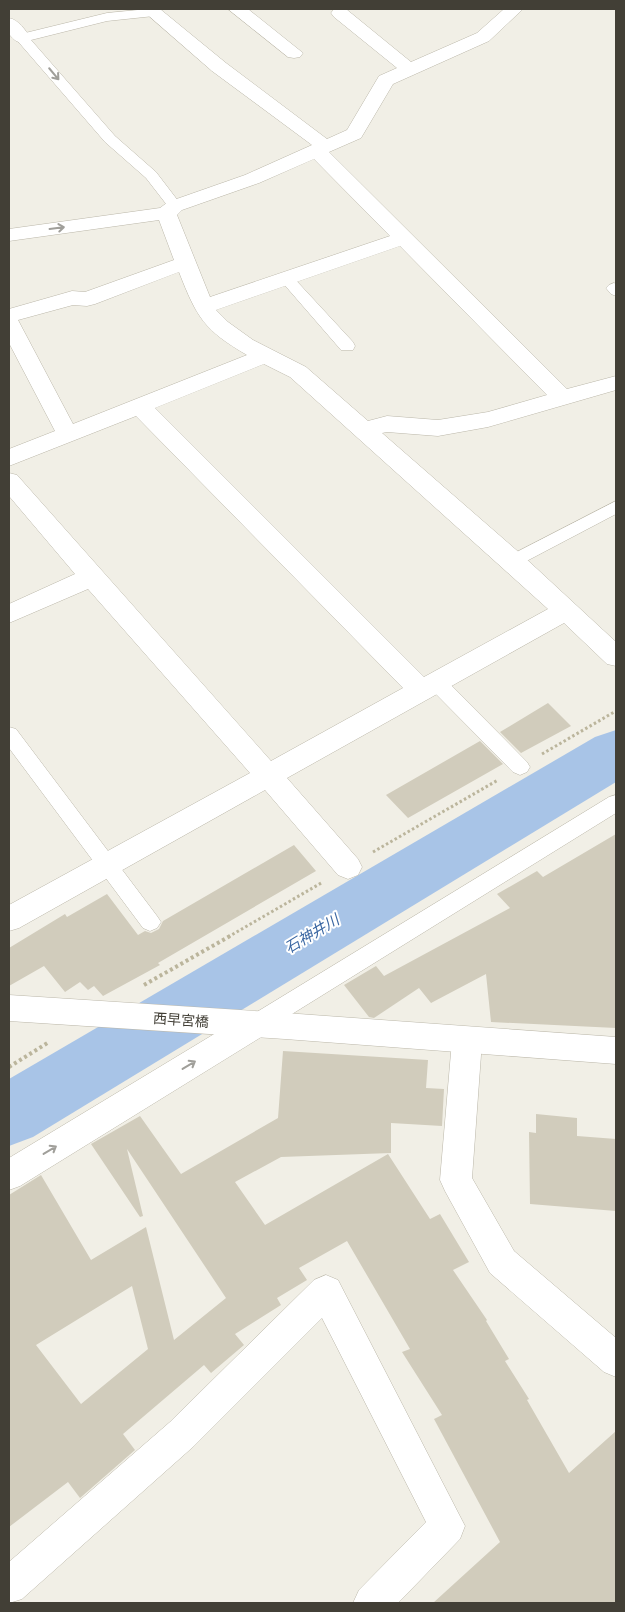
<svg xmlns="http://www.w3.org/2000/svg" width="625" height="1612" viewBox="0 0 625 1612" font-family="Commissioner,'Noto Sans JP',sans-serif">
  <rect width="100%" height="100%" fill="#f1efe6"/>
  <g fill="none" stroke-linecap="round" stroke-linejoin="round">
    <path fill="#a8c4e7" fill-rule="evenodd" d="M616 730V782L33 1137 9 1146V1079L595 737Z"/>
  </g>
  <path fill="#d1ccbc" fill-rule="evenodd" d="M548 703 571 726 521 753 500 732Z
    M480 741 503 764 408 818 386 795Z
    M616 834V1028L491 1022 486 974 431 1003 419 988 374 1018 369 1017 344 985 376 966 384 976 510 908 497 894 537 871 543 877Z
    M294 845 316 871 158 963 160 965 103 996 94 986 88 990 80 982 65 992 44 966 9 986V948L65 914 67 917 107 894 138 935 145 931 151 933 159 929 163 921Z
    M283 1051 428 1060 426 1088 444 1089 442 1126 391 1123V1153L281 1157 235 1182 265 1225 388 1154 430 1219 440 1214 469 1262 453 1270 487 1320 486 1321 509 1359 505 1361 529 1399 527 1400 569 1473 616 1431V1603H433L500 1542 434 1419 442 1415 402 1352 410 1349 347 1241 299 1268 307 1280 277 1298 281 1305 235 1334 244 1345 211 1373 204 1365 123 1434 135 1450 80 1498 68 1482 9 1527V1195L41 1175 91 1260 146 1227 174 1340 226 1298 127 1149 143 1216 140 1217 91 1144 140 1116 181 1174 278 1118ZM132 1286 148 1349 81 1404 36 1345Z
    M536 1114 577 1118V1136L616 1139V1211L530 1204 529 1132 536 1133Z"/>
  <g fill="none" stroke-linecap="round" stroke-linejoin="round">
    <g stroke="#bbb7a9" stroke-width="1">
      <path id="service" d="M148 9H159L160 12 154 16 107 21 31 40 115 136 156 172 182 206 180 209H170L146 178 105 142 15 38 17 35 107 13Z
        M287 274 292 276 353 342 355 346 353 350H341L282 282 279 279 282 276Z
        M614 283 616 284V296L611 294 606 288 609 285Z
        M616 501V514L519 565 513 567 507 565 504 561 507 557Z
        M436 675 443 677 527 762 530 767 527 772 520 775 513 772 429 687 427 682 429 677Z
        M9 727 16 729 157 916 161 922 157 928 150 931 143 928 9 748Z
        M616 795V813L263 1032 255 1035 247 1032 244 1025 247 1018 609 797Z"/>
    </g>
    <g stroke="#bbb7a9" stroke-width="1">
      <path id="minor" d="M141 9H160L226 63 327 139 347 130 379 76 397 68 334 17 331 13 334 9H346L411 62 477 33 504 9H523L489 41 393 84 361 138 329 152 567 389 616 376V390L488 427 438 436 387 432 382 433 522 555 616 642V666L607 664 564 623 287 778 358 859 362 867 358 875 348 879 338 875 265 790 19 928 9 931V905L250 773 88 589 9 623V604L75 574 9 496V473L17 475 271 761 403 688 136 416 9 466V449L55 431 9 343V309L72 291 85 292 174 260 159 220 9 241V229L160 208 168 202 245 175 312 145 212 71ZM314 159 390 236 210 297 177 215 182 210 259 183ZM400 246 547 395 488 412 438 420 387 416 368 421 306 367 253 340 228 322 216 310ZM179 272C197 318 204 330 247 355L73 424 18 320 73 305 87 306 95 304ZM264 364 290 377 548 609 424 677 155 408Z
        M228 9H248L303 53 300 57 294 58 288 57Z
        M9 18C19 20 25 30 31 38L28 42C18 44 15 41 9 34Z
        M255 1012 266 1016 270 1025 266 1034 20 1186 9 1190V1158L244 1016Z
        M467 1028 478 1032 482 1041 472 1178 514 1251 616 1338V1377L604 1372 490 1273 445 1191 440 1180 452 1041 456 1032Z
        M326 1275 338 1280 465 1526 460 1539 398 1603H353L359 1590 426 1522 322 1318 194 1446 22 1599 9 1603V1562L170 1422 314 1280Z"/>
    </g>
    <g stroke="#bbb7a9" stroke-width="1">
      <path id="tertiary" d="M9 995 285 1013 616 1037V1064L285 1039 9 1021Z"/>
    </g>
    <path stroke="#bbb59c" stroke-width="3" stroke-dasharray="2.5 2.5" stroke-linecap="butt" d="M542 754 616 711
      M373 852 498 780
      M228 937 323 882"/>
    <path stroke="#bbb59c" stroke-width="4" stroke-dasharray="3 3" stroke-linecap="butt" d="M144 985 230 936
      M9 1067 49 1042"/>
    <use href="#service" fill="#fff" fill-rule="evenodd"/>
    <use href="#minor" fill="#fff" fill-rule="evenodd"/>
    <use href="#tertiary" fill="#fff" fill-rule="evenodd"/>
  </g>
  <defs><path id="oneway-shaft" d="M-6 0H5M1.5-3L5.5 0L1.5 3" fill="none" stroke-width="1.6" stroke-linecap="round" stroke-linejoin="round" transform="scale(1.25)"/></defs>
  <g stroke="#a09f9a">
    <use href="#oneway-shaft" transform="translate(54 74) rotate(50)"/>
    <use href="#oneway-shaft" transform="translate(57 228) rotate(-7)"/>
    <use href="#oneway-shaft" transform="translate(189 1065) rotate(-31)"/>
    <use href="#oneway-shaft" transform="translate(50 1150) rotate(-31)"/>
  </g>
  <g text-anchor="middle" stroke-width="4" stroke-linejoin="round" paint-order="stroke">
    <g font-size="14" fill="#423f36" stroke="#fff">
      <text transform="translate(181 1020) rotate(4)" y="5">西早宮橋</text>
    </g>
    <g font-size="15" font-style="italic" fill="#3b67a2" stroke="#fff">
      <text transform="translate(312 934) rotate(-31)" y="5">石神井川</text>
    </g>
  </g>
  <rect width="625" height="1612" fill="none" stroke="#423f36" stroke-width="20"/>
</svg>
